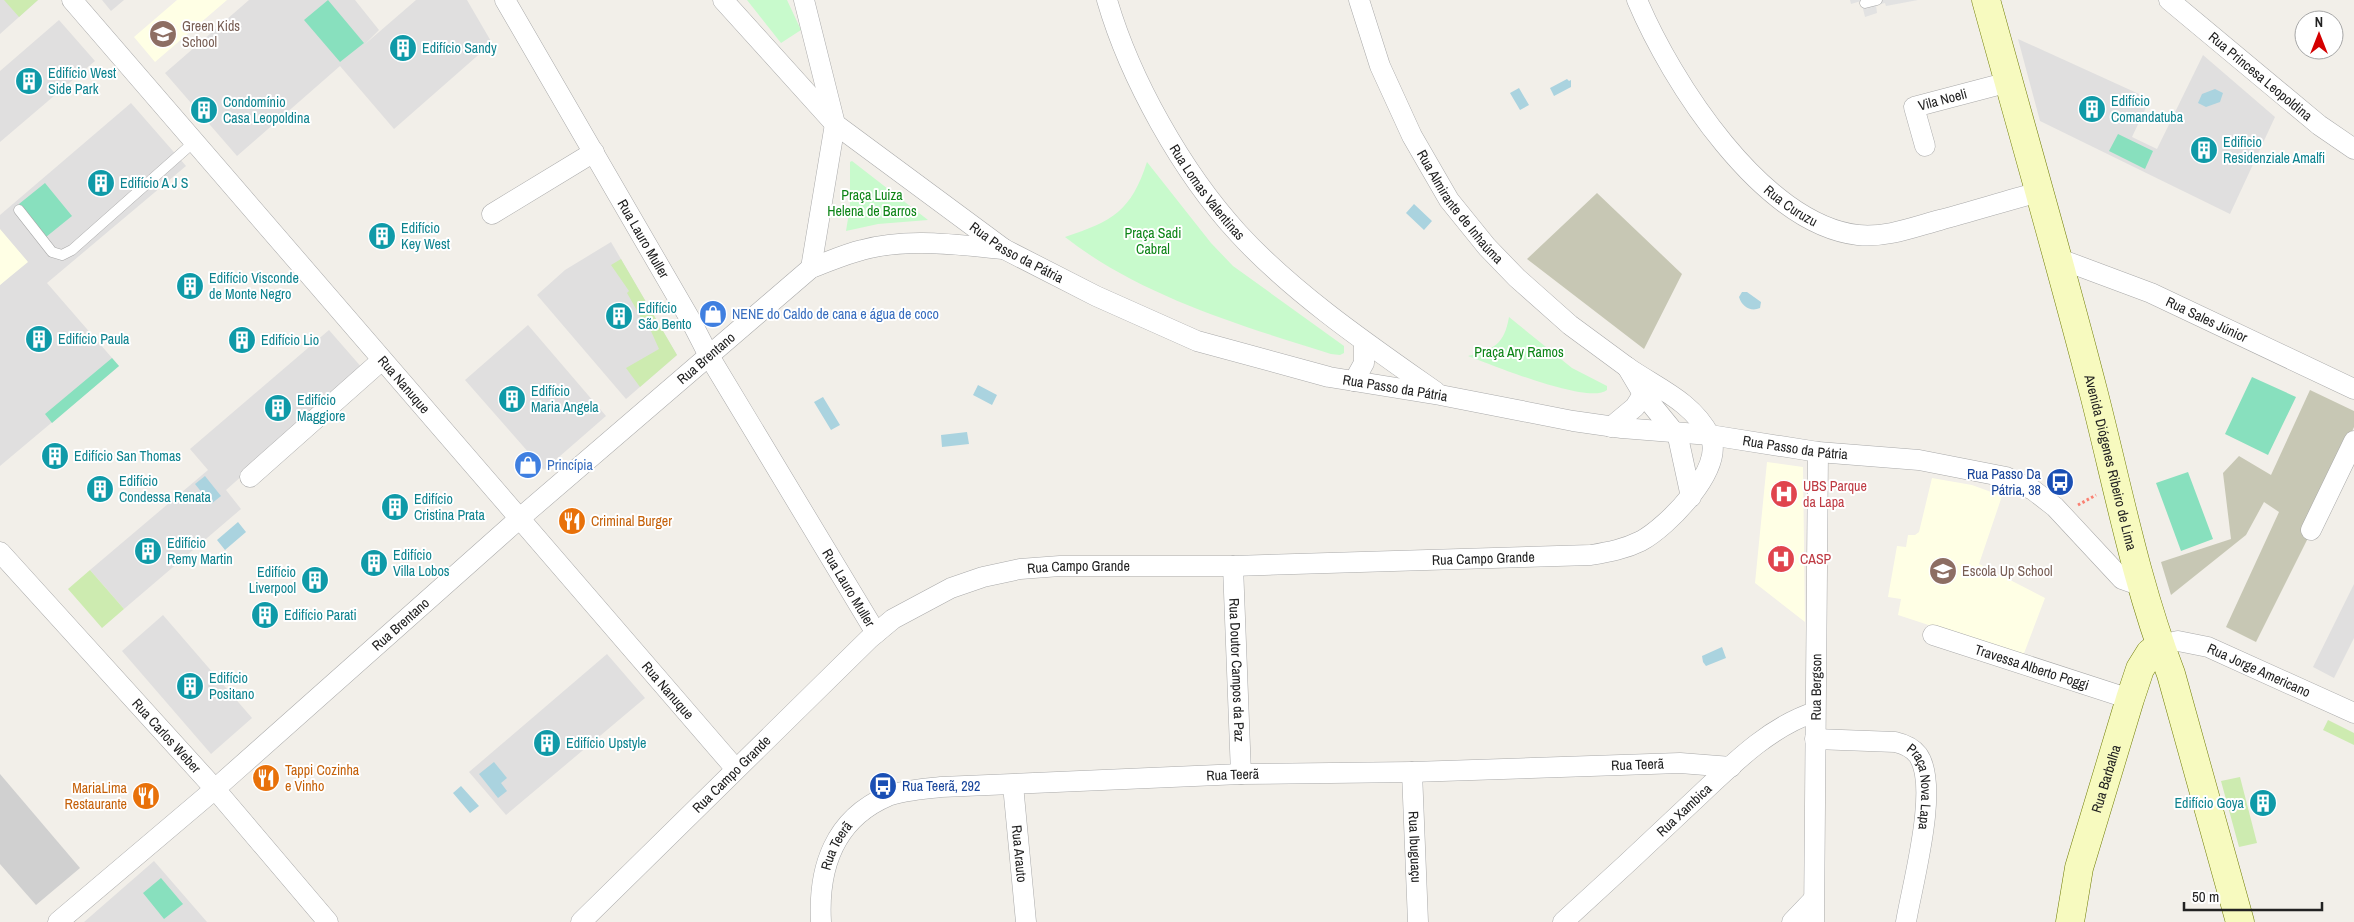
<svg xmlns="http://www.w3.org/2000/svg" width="2354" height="922" viewBox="0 0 2354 922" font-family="'Archivo Narrow',sans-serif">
  <rect width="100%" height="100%" fill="#f2efe9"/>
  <path fill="#e0dfdf" d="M0 0H38L0 34Z
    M102 0H124L111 11Z
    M249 0H355L379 30 364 45 416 0H467L492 43 394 129 340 66 237 156 165 73Z
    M59 20 95 61 0 142V71Z
    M2018 39 2150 99 2132 137 2157 149 2203 55 2275 117 2230 214 2040 121Z
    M131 103 186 166 47 283 119 366 0 466V285L27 261 0 230V215Z
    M611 242 677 355 626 399 537 295 565 270Z
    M528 325 606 416 544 470 465 380Z
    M329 330 363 369 226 490 241 509 124 609 90 570 208 470 190 449Z
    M2354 584V638L2334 678 2313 667Z
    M163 615 252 718 211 754 122 651Z
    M607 654 645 698 506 815 469 772Z
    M154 861 207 922H84Z"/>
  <path fill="#ffffe5" d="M177 0H227L155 62 134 37Z
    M0 229 28 262 0 285Z
    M1767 462 1803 467 1805 622 1755 583Z
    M1932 478 1972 485 2002 496 1979 564 2045 598 2023 656 1898 615 1901 599 1888 597 1897 546 1906 547 1908 535H1915L1919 532Z"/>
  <path fill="#d0d0d0" d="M0 774 80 868 36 905 0 864Z"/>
  <path fill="#c7c7b4" d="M1597 193 1682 274 1644 349 1527 259Z
    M2310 390 2354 411V427L2306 536 2308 538 2256 642 2226 627 2279 512 2264 502 2246 535 2171 595 2161 562 2231 539 2223 473 2239 456 2271 475Z"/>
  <path fill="#cdebb0" d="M4 0H38L19 17Z
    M621 259 677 355 640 387 626 368 659 349 646 320 643 321 627 293 629 291 611 265Z
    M90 570 124 609 102 628 68 589Z
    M2328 720 2354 733V745L2323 730Z
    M2240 777 2257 843 2239 847 2221 781Z"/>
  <path fill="#c8facc" d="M747 0H787L801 30 781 43Z
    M852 161 928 220 878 224 846 231 850 206V162Z
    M1147 162 1211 243 1233 266 1344 346V353L1340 355 1331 354C1242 326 1140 296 1065 237 1113 221 1131 211 1147 162Z
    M1509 317 1572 368 1607 386V390C1589 405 1492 365 1468 356 1494 349 1504 345 1509 317Z"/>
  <path fill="#88e0be" d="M328 0 364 43 340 62 304 20Z
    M2118 134 2153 151 2145 169 2109 151Z
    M45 183 72 216 46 237 19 204Z
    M112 358 119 366 52 423 45 414Z
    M2252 377 2296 397 2268 455 2225 434Z
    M2188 472 2213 539 2181 551 2156 483Z
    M161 878 183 904 164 919 143 893Z"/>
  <path fill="#e2e2e2" d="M1850 0H1918L1886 6 1885 3 1876 5 1877 13 1865 17 1861 1 1851 4Z"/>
  <path fill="#aad3df" d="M1567 79 1569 81 1571 80V87L1554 96 1550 88Z
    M1519 88 1529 105 1520 110 1510 93Z
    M2215 89 2223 93 2220 102 2206 107 2198 103 2202 94Z
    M1414 204 1432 221 1424 230 1406 213Z
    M1742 292H1747L1761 302 1760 308C1751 312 1742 307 1739 297Z
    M978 385 997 395 992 405 973 395Z
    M823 397 840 425 831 430 814 402Z
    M967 432 969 444 942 447 941 435Z
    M205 476 221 496 211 504 195 484Z
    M238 522 246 532 225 550 217 540Z
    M1722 647 1726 658 1706 666 1703 662 1702 656Z
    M494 762 507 778 501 783 507 791 498 798 479 774Z
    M461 786 479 806 470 813 453 793Z"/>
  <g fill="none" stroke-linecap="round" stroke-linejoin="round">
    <g stroke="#a9a9a9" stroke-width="11">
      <path id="service" d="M1865 3 1877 0
        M19 210 52 252 62 255 72 250 194 142"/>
    </g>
    <g stroke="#a9a9a9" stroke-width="21">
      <g id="minor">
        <path id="s1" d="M72 0 735 768"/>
        <path id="s2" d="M505 0 690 319 709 356 876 633"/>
        <path id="s3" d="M723 0 835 124 1004 249 1096 296 1197 341 1329 377 1440 395 1573 421 1622 428 1710 435 1818 452 1919 460 2006 477 2033 490 2055 507 2122 579 2142 586"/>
        <path d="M804 0 835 124 811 268"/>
        <path id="s4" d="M1107 0C1130 79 1182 172 1238 233 1293 293 1369 345 1436 392"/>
        <path id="s5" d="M1359 0 1380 66 1412 136 1449 200 1487 247 1517 278 1570 325 1627 367"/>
        <path id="s6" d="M1637 0C1671 81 1762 224 1858 235 1886 238 1914 227 1940 220 1973 211 2006 201 2039 192"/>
        <path id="s7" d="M2169 0 2319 125 2354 149"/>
        <path id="s8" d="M1925 146 1914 107 2009 82"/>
        <path d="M492 214 594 152"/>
        <path id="s9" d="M2057 258 2151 293 2354 389"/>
        <path d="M1354 381 1364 363V342"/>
        <path d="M1611 427 1635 407 1643 394"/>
        <path d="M250 477 382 360"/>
        <path d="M2311 530 2354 441"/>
        <path id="s10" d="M0 552 215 789 328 922"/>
        <path id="s11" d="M1233 566 1241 774"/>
        <path id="s12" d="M1933 635 2130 699"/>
        <path id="s13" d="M2160 645 2178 641 2208 647 2354 713"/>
        <path id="s14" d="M1815 739 1895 742C1904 744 1912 747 1918 755 1940 786 1912 885 1906 922"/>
        <path id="s15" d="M1412 772 1418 922"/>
        <path id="s16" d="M1013 785 1026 922"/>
        <path id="s17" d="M58 922 215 789 520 518 811 268C828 262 845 254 862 250 908 237 958 245 1004 249"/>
        <path id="s18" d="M581 922 869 639 893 619 951 588 983 577 1020 569 1060 566H1233L1591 555C1609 552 1625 549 1641 541 1667 527 1726 468 1710 436 1692 401 1657 388 1627 367L1643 394 1678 437 1691 497"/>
        <path id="s19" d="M821 922C818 868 834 819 888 796 904 790 923 789 941 787L1241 774 1412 772 1680 763 1731 767"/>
        <path id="s20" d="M1563 922C1605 884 1646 846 1687 807 1725 772 1765 728 1815 712"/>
        <path d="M1792 922 1813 900"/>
        <path id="s21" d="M1814 922 1818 452"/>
      </g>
    </g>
    <g stroke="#707d05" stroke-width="29">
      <g id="secondary">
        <path id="s22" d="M1986 0C2022 131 2060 262 2094 394 2118 488 2136 583 2171 674L2240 922"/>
        <path id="s23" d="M2070 922 2079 868 2130 699 2140 669 2150 653 2160 645"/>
      </g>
    </g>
    <path stroke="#fa8072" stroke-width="3" stroke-dasharray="2.5 2.5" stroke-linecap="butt" d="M2078 505 2096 495"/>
    <use href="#service" stroke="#fff" stroke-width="10"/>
    <use href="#minor" stroke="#fff" stroke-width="20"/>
    <use href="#secondary" stroke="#f7fabf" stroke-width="28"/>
  </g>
  <defs>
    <g id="school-disc" transform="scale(1.4375)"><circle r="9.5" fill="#8d6e63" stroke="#fff"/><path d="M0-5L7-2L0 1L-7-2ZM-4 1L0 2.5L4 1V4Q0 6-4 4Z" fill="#fff"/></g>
    <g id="building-disc" transform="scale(1.4375)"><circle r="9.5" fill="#0f9aa8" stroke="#fff"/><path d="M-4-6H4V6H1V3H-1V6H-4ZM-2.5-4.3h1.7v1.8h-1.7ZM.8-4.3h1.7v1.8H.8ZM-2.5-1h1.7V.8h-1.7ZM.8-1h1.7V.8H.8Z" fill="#fff"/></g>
    <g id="shop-disc" transform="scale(1.4375)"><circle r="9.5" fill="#3f7fe0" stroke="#fff"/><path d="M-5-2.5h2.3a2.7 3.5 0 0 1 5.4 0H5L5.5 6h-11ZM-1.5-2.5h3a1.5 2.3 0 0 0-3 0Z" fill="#fff"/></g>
    <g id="bus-disc" transform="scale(1.4375)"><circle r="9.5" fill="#1a4fb4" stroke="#fff"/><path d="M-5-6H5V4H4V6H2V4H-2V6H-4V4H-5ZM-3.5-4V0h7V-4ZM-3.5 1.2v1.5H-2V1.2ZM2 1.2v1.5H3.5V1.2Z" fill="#fff"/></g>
    <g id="hospital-disc" transform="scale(1.4375)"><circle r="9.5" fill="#e0444e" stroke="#fff"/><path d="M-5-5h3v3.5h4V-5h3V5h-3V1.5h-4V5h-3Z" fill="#fff"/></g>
    <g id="restaurant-disc" transform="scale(1.4375)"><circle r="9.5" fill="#e8710a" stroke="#fff"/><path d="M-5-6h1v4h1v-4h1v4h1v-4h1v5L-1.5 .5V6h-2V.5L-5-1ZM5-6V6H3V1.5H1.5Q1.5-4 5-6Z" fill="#fff"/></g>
  </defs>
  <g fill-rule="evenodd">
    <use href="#school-disc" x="163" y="34"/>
    <use href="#building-disc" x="403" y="48"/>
    <use href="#building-disc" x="29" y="81"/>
    <use href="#building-disc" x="2092" y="109"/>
    <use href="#building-disc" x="204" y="110"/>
    <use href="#building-disc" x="2204" y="150"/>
    <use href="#building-disc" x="101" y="183"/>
    <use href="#building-disc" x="382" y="236"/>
    <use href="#building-disc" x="190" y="286"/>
    <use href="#shop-disc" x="713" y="314"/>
    <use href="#building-disc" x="619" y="316"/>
    <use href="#building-disc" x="39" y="339"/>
    <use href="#building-disc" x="242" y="340"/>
    <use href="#building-disc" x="512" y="399"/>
    <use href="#building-disc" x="278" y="408"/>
    <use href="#building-disc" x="55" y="456"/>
    <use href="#shop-disc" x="528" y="465"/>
    <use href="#bus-disc" x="2060" y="482"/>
    <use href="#building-disc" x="100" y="489"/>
    <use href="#hospital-disc" x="1784" y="494"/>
    <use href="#building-disc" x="395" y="507"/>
    <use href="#restaurant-disc" x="572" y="521"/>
    <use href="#building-disc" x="148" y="551"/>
    <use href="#hospital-disc" x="1781" y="559"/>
    <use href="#building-disc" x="374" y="563"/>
    <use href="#school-disc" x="1943" y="571"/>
    <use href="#building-disc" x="315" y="580"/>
    <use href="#building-disc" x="265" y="615"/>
    <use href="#building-disc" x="190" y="686"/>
    <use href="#building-disc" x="547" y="743"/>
    <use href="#restaurant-disc" x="266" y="778"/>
    <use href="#bus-disc" x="883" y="786"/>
    <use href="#restaurant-disc" x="146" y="796"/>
    <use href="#building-disc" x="2263" y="803"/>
  </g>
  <g text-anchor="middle" stroke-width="4" stroke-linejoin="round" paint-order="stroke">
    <g font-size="14" fill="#785e54" stroke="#fff" text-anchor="start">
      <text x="182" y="31">Green Kids<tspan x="182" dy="16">School</tspan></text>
      <text x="1962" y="576">Escola Up School</text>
    </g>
    <g font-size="14" fill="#0d838f" stroke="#fff" text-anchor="start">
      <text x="422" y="53">Edifício Sandy</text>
      <text x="48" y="78">Edifício West<tspan x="48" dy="16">Side Park</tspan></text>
      <text x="2111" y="106">Edifício<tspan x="2111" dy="16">Comandatuba</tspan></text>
      <text x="223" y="107">Condomínio<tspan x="223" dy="16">Casa Leopoldina</tspan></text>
      <text x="2223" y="147">Edificio<tspan x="2223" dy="16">Residenziale Amalfi</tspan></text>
      <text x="120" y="188">Edifício A J S</text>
      <text x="401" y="233">Edifício<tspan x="401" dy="16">Key West</tspan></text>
      <text x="209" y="283">Edifício Visconde<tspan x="209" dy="16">de Monte Negro</tspan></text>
      <text x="638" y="313">Edifício<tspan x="638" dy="16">São Bento</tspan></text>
      <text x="58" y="344">Edifício Paula</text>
      <text x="261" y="345">Edifício Lio</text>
      <text x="531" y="396">Edifício<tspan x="531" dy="16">Maria Angela</tspan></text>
      <text x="297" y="405">Edifício<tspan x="297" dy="16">Maggiore</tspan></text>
      <text x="74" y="461">Edifício San Thomas</text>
      <text x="119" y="486">Edifício<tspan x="119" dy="16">Condessa Renata</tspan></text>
      <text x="414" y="504">Edifício<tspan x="414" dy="16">Cristina Prata</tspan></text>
      <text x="167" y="548">Edifício<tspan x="167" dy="16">Remy Martin</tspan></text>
      <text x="393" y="560">Edifício<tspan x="393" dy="16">Villa Lobos</tspan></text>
      <text x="296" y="577" text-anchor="end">Edifício<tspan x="296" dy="16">Liverpool</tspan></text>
      <text x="284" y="620">Edifício Parati</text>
      <text x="209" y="683">Edifício<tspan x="209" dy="16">Positano</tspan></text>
      <text x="566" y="748">Edifício Upstyle</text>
      <text x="2244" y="808" text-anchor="end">Edifício Goya</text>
    </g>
    <g font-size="14" fill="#222" stroke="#fff">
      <text dy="5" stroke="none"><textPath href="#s7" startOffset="119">Rua Princesa Leopoldina</textPath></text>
      <text dy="5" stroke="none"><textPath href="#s8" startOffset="70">Vila Noeli</textPath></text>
      <text dy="5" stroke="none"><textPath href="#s4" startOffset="218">Rua Lomas Valentinas</textPath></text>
      <text dy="5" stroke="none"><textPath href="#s6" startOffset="260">Rua Curuzu</textPath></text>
      <text dy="5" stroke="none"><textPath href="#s5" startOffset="232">Rua Almirante de Inhaúma</textPath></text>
      <text dy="5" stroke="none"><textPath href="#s2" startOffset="276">Rua Lauro Muller</textPath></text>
      <text dy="5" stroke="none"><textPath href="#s3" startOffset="390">Rua Passo da Pátria</textPath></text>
      <text dy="5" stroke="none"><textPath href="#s9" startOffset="162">Rua Sales Júnior</textPath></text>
      <text dy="5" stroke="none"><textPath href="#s17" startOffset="859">Rua Brentano</textPath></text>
      <text dy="5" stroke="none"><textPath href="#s1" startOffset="508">Rua Nanuque</textPath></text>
      <text dy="5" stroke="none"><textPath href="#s3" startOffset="795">Rua Passo da Pátria</textPath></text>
      <text dy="5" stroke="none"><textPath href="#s3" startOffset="1200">Rua Passo da Pátria</textPath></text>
      <text dy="5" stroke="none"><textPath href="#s22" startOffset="479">Avenida Diógenes Ribeiro de Lima</textPath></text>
      <text dy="5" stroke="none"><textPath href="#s18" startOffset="1036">Rua Campo Grande</textPath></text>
      <text dy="5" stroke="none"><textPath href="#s18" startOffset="631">Rua Campo Grande</textPath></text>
      <text dy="5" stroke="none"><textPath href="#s2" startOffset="681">Rua Lauro Muller</textPath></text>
      <text dy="5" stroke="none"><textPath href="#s17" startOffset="454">Rua Brentano</textPath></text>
      <text dy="5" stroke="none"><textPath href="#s12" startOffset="104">Travessa Alberto Poggi</textPath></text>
      <text dy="5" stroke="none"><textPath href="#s11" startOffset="104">Rua Doutor Campos da Paz</textPath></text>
      <text dy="5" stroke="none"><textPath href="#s13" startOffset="105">Rua Jorge Americano</textPath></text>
      <text dy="5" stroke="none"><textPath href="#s21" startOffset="235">Rua Bergson</textPath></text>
      <text dy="5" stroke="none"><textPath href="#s1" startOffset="912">Rua Nanuque</textPath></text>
      <text dy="5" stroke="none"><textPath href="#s10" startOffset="248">Rua Carlos Weber</textPath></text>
      <text dy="5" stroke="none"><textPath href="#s19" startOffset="904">Rua Teerã</textPath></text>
      <text dy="5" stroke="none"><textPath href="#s18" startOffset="211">Rua Campo Grande</textPath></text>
      <text dy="5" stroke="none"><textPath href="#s19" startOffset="499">Rua Teerã</textPath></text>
      <text dy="5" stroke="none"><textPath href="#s23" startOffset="148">Rua Barbalha</textPath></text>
      <text dy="5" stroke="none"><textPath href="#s14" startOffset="139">Praça Nova Lapa</textPath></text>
      <text dy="5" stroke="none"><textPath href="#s20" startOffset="165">Rua Xambica</textPath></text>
      <text dy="5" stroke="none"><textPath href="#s15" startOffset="75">Rua Ibuguaçu</textPath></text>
      <text dy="5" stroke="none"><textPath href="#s19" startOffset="79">Rua Teerã</textPath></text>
      <text dy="5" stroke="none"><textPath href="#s16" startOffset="69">Rua Arauto</textPath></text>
    </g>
    <g font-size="14" fill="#0c8416" stroke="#fff">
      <text x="872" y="200">Praça Luiza<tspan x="872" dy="16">Helena de Barros</tspan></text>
      <text x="1153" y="238">Praça Sadi<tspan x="1153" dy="16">Cabral</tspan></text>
      <text x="1519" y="357">Praça Ary Ramos</text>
    </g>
    <g font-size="14" fill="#366cbe" stroke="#fff" text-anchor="start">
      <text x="732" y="319">NENE do Caldo de cana e água de coco</text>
      <text x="547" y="470">Princípia</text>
    </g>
    <g font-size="14" fill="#164399" stroke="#fff" text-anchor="end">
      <text x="2041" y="479">Rua Passo Da<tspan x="2041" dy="16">Pátria, 38</tspan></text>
      <text x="902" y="791" text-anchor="start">Rua Teerã, 292</text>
    </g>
    <g font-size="14" fill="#be3a42" stroke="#fff" text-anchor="start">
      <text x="1803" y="491">UBS Parque<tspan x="1803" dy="16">da Lapa</tspan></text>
      <text x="1800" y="564">CASP</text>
    </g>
    <g font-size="14" fill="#c56008" stroke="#fff" text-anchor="start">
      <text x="591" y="526">Criminal Burger</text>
      <text x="285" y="775">Tappi Cozinha<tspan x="285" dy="16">e Vinho</tspan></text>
      <text x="127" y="793" text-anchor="end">MariaLima<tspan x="127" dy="16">Restaurante</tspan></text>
    </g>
  </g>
  <g transform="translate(2319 35)"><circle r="24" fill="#ffffff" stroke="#a7a7a7"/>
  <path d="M0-4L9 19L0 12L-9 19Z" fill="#d40000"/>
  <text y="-8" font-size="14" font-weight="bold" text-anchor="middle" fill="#222222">N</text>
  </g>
  <path d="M2184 902v8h138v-8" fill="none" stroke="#222222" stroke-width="2.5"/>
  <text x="2192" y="902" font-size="15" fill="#222222" stroke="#ffffff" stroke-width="4" paint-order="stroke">50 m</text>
</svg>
